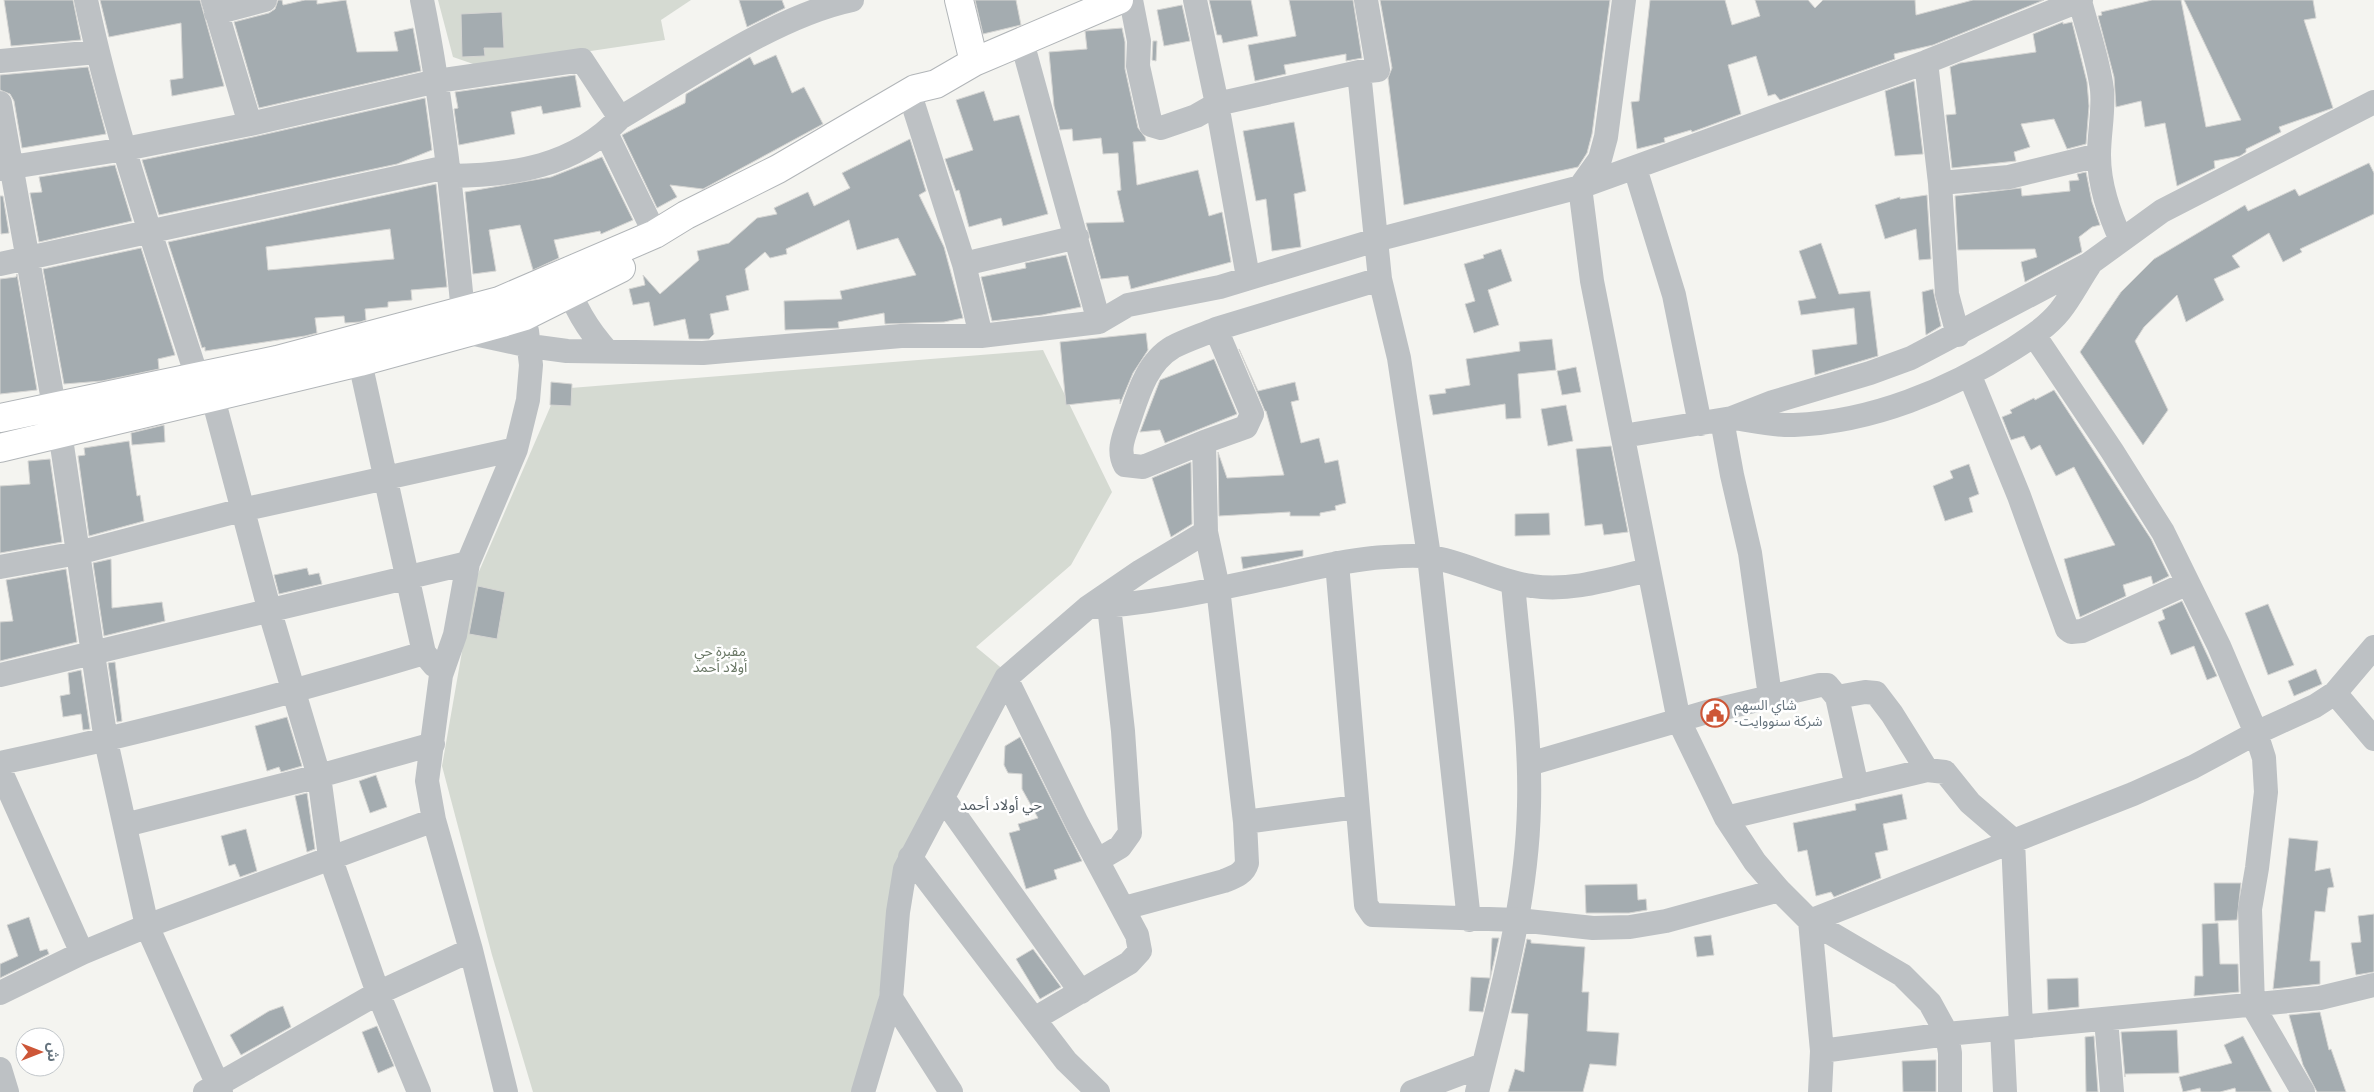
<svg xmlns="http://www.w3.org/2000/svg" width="2374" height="1092" viewBox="0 0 2374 1092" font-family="'Fira Sans Condensed','Noto Sans Arabic',sans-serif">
  <rect width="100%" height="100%" fill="#f4f4f0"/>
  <path fill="#d5dad2" d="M438 0H691L661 20 665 40 482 67 453 57Z
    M1043 350 1112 492 1071 565 976 647 1005 671 899 869 864 1092H533L492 955 442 766 474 583 558 389Z"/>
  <path fill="#a4acb0" stroke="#d5d5d3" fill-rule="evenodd" d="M4 0H73L81 40 11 46Z
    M100 0H200L224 86 172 96 170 80 183 78 181 23 109 37Z
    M278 0H282L283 5 305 0H317V4L346 0 357 52 398 51 394 32 413 28 421 71 259 108 234 22 269 13 275 9Z
    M739 0H782L785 8 747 27Z
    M975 0H1016L1021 25 983 34Z
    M1209 0H1251L1258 36 1223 43 1221 35H1217Z
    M1289 0H1353L1362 58 1346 61V54L1284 65 1286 74 1255 81 1248 45 1296 36Z
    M1380 0H1610L1592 134 1587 153 1578 167 1404 205 1388 78 1392 68Z
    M1650 0H1725L1732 25 1760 16 1755 0H1808L1815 8 1823 0H1915L1916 15 1973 0H2044L1933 45 1894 54 1895 59 1780 100 1775 94 1768 96 1756 56 1728 65 1741 114 1692 132 1691 130 1664 138 1665 142 1637 149 1631 102 1639 101Z
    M2152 0H2181L2206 127 2241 120 2184 0H2313L2316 18 2304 20 2333 108 2279 127 2281 132 2246 149V152L2240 156 2214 161 2215 168 2177 186 2165 123 2145 127 2141 101 2116 107 2114 77 2098 16 2102 15 2101 12Z
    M1182 5 1190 41 1164 46 1157 10Z
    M502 12 504 48H484L485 56 462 57 461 14Z
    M2063 22V24L2072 22 2087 82 2089 106 2086 144 2067 149 2054 119 2021 124 2030 147 2014 152 2016 161 1952 168 1946 115 1956 114 1950 67 1960 63 2036 52 2033 34Z
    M1122 28 1125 42V69L1138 128 1145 137 1146 141 1133 142 1137 185 1198 170 1209 216 1222 212 1231 262 1131 289 1128 276 1101 279 1086 223 1124 222 1117 191 1121 190 1118 153 1103 154 1101 138 1073 141 1072 129 1060 130 1054 106 1049 52 1087 49 1085 31Z
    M1153 41H1157L1156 61 1152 60Z
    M776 55 792 93 804 87 823 124 703 189 670 185 677 197 657 208 622 135 685 103 686 94 750 57 754 65Z
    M88 67 106 134 22 148 14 101 10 94 0 90V75Z
    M575 75 581 107 543 114 541 106 511 112 515 134 459 145 454 109 458 108 455 92Z
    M1914 81 1923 154 1895 156 1885 91Z
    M984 91 994 121 1019 115 1048 214 1003 226 1001 218 969 227 959 190 956 191 945 159 973 150 956 100Z
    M425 98 432 150 397 164 159 215 142 160 253 137Z
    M1294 122 1306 191 1294 194 1301 247 1272 251 1266 199 1256 201 1243 131Z
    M910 139 926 191 919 195 944 247 963 318 944 322 885 324 884 313 838 322 839 328 785 330 784 301 842 299 840 291 916 275 898 238 857 250 849 220 786 249 787 254 770 258 765 252 745 269 749 290 726 296 729 310 710 314 714 334 709 339H689L685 319 654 326 649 302 633 305 629 289 645 285 643 275 660 294 699 260 697 251 729 243 757 218 777 214 774 208 808 192 814 206 850 188 842 173Z
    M602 157 633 220 601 234 600 231 554 240 559 258 533 270 520 225 489 230 496 271 473 274 465 192 551 177Z
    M2369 163 2374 173V214L2300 249 2302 252 2283 262 2269 233 2232 256 2240 267 2214 279 2224 300 2186 322 2177 295 2144 327 2135 341 2168 410 2143 445 2080 352 2121 292 2154 259 2245 205 2248 211 2295 189 2299 196Z
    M115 165 132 221 39 242 30 193 42 192 39 177Z
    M2086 172 2092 202 2100 225 2092 227 2079 237 2082 252 2025 282 2021 262 2037 257 2035 249 1958 250 1955 196 2021 188 2022 196 2070 191 2069 181 2079 180 2077 174Z
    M436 184 447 287 411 290 412 300 388 302V307L365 309 366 320 360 322 345 323 344 316 315 318 317 333 305 336 205 351V347L202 348 168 242ZM390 229 394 259 268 270 266 247Z
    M1927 195 1931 259 1919 260 1916 229 1885 239 1875 205 1900 197V199Z
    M0 196H3L9 233 1 234Z
    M1821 243 1839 294 1870 291 1878 356 1815 375 1812 350 1857 344 1854 308 1801 315 1798 301 1816 298 1799 251Z
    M141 248 175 355 158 359 159 369 102 381 64 384 43 269Z
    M1501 249 1512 281 1488 290 1499 325 1474 333 1465 304 1475 301 1464 264 1484 258 1483 255Z
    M1066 255 1081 307 1042 315 992 321 981 277 1026 268 1025 263Z
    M17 274 37 390 0 394V279L16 277Z
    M1933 289 1941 326 1926 335 1922 292Z
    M1146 333 1148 350 1133 373 1120 404V399L1066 405 1060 342Z
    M1552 339 1556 370 1518 374 1521 418 1506 419 1505 404 1433 415 1429 395 1446 393 1445 389 1470 385 1466 359 1520 351 1519 342Z
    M1239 349 1258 391 1295 382 1299 400 1291 402 1301 443 1319 438 1325 463 1338 460 1346 503 1335 506 1336 510 1320 513V516H1290V512L1219 516 1218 452 1227 478 1284 475 1266 411H1265Z
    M1214 359 1237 414 1165 443 1160 430 1140 432 1160 380Z
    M1576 367 1581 392 1562 395 1557 371Z
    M551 382 572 384 571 406 550 405Z
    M2054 390 2151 539 2169 576 2153 584 2151 576 2123 585 2126 596 2080 617 2064 559 2115 545 2074 467 2056 476 2040 445 2031 450 2024 436 2011 440 2002 417 2012 413 2010 410 2034 398 2035 400Z
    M1566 405 1573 441 1548 446 1541 409Z
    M164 425 165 442 132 445 131 433Z
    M129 441 137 496 140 495 144 521 89 536 78 456 85 455 84 448Z
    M1611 446 1628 532 1604 535 1602 524 1585 526 1576 449Z
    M50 459 62 542 0 553V486L30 484 28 461Z
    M1191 462 1192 524 1171 537 1152 478Z
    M1969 464 1979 494 1969 498 1973 512 1945 521 1933 486 1953 478 1950 471Z
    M1549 513 1550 535 1515 536V514Z
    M1303 550V556L1243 569 1241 557Z
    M111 559 112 608 162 602 165 621 104 636 93 563Z
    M307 568 309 575 319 573 322 584 279 594 274 575Z
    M66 569 77 642 0 661V622L13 621 6 580Z
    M478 586 505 592 497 639 469 634Z
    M2182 601 2217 676 2207 680 2194 646 2171 655 2158 622 2165 619 2162 610Z
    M2268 604 2294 665 2268 675 2245 613Z
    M115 662 122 721 117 722 108 663Z
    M2316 669 2322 684 2294 696 2288 681Z
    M81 670 90 729 83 730 81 714 63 717 60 696 70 694 68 673Z
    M287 717 302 766 281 772 279 767 267 771 255 726Z
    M1020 737 1082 861 1054 870 1057 879 1026 889 1009 833 1020 830 1018 824 1038 818 1022 789V774L1008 773 1004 765 1005 746Z
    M376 775 387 807 370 813 359 781Z
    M307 793 315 849 307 852 295 796Z
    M1902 794 1907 819 1883 824 1888 850 1875 853 1881 878 1834 897 1831 892 1816 896 1807 850 1798 852 1793 823 1856 810 1855 804Z
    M246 829 257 871 240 877 235 864 229 866 221 836Z
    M2289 838 2318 841 2315 871 2330 868 2334 887 2328 888 2325 912 2315 911 2310 961H2320V984L2273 989Z
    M2214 883H2241L2237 920 2215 921Z
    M1637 884 1638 900 1646 899 1647 910 1629 913H1586L1585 885Z
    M2374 914V972L2356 975 2351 943 2361 942 2358 916Z
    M29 917 40 951 47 949 49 954 0 978V964L18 956 7 925Z
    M2218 923 2220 964H2238L2239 992 2194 996 2195 976H2203L2202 924Z
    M1711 935 1714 955 1697 957 1694 937Z
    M1492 938H1499L1483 1012 1469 1011 1471 977 1490 978Z
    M1527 939 1531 940V943L1585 947 1582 992H1589L1587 1031 1619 1033 1616 1066 1590 1064 1583 1092H1508L1515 1069 1524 1072 1528 1014 1511 1013Z
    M1033 949 1061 987 1040 999 1016 959Z
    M2078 978 2079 1007 2048 1010 2047 979Z
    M283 1006 291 1027 241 1055 230 1035 269 1011Z
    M2320 1012 2329 1050 2331 1049 2346 1092H2317L2303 1065 2289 1015Z
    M377 1026 394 1066 378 1073 362 1032Z
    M2177 1030 2179 1073 2125 1074V1077L2121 1032Z
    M2094 1036 2098 1092H2086L2085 1037Z
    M2243 1036 2272 1092H2236L2235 1088 2220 1092H2201L2200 1088 2183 1092 2179 1077 2232 1063 2224 1045Z
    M1936 1060V1092H1903L1902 1061Z"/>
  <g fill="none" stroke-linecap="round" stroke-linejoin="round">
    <g stroke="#b1b5b8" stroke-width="30">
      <path id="major" d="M974 62 1119 0
        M0 418 277 360 499 301 655 234 686 215 778 169 915 89 936 84 974 62 959 0
        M0 448 360 362 502 323 525 316 621 268"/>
    </g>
    <path stroke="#bdc1c4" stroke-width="24" d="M86 0C113 128 157 252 197 377
      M213 0 250 124
      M422 0C443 103 453 208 463 313
      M1131 0 1139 41 1138 66 1151 125 1161 128 1196 116 1217 104 1359 72
      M1195 0 1217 104 1248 277
      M1366 0 1378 70 1359 72 1380 279 1399 358 1429 556 1469 920
      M1624 0 1606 137 1600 159 1580 187 1592 281 1679 721 1726 818 1755 862 1779 890 1810 921 1902 975 1930 1003 1947 1034 1950 1053V1092
      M2080 1C2087 28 2099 63 2102 90 2104 112 2099 133 2099 155 2099 185 2109 213 2121 240
      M216 13 265 0
      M1022 42 1099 322
      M0 61 97 52
      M1926 62 1940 183 1947 294 1958 335
      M0 103 54 406
      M914 107 964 264 981 336
      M606 133 655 234
      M1635 168 1674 295 1700 424
      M0 169 125 149 250 124 437 81 582 60 620 118
      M450 176C513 175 574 167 620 118 688 78 776 16 852 0
      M1940 183 2009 177 2099 155
      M0 264 447 167
      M964 264 1077 237
      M565 277C573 306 587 329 608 352
      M470 333 530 346 567 351 703 353 901 336H981L1099 322 1128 305 1220 287 1376 240 1580 187 1926 62 2081 0
      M2034 335 2112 451 2163 532 2219 646 2256 733 2264 758 2266 792 2257 868 2250 909 2253 1006 2303 1092
      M360 362 424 653 434 665
      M1970 376 2019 496 2067 629 2071 632 2082 631 2188 583
      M213 398 270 612 319 776 330 857 378 993 419 1092
      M1734 418C1754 421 1774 426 1794 425 1872 422 1949 390 2013 349 2030 338 2048 326 2060 311 2071 297 2079 281 2089 266
      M1722 420 1732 475 1750 553 1770 696
      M60 432 106 741 147 926 221 1092
      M1623 436 1732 418 1773 402 1870 373 1911 358 2089 264 2162 211 2374 102
      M1204 442 1143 467 1125 465C1117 450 1124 436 1129 421 1138 394 1147 362 1173 347 1186 340 1202 335 1216 329
      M1337 563 1366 905 1373 915 1518 920 1593 928 1630 927 1666 921 1779 890
      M0 567 78 553 242 510 516 449
      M1089 607C1154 604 1220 588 1283 575 1313 568 1343 561 1373 558 1391 557 1413 554 1430 557 1465 562 1497 582 1532 586 1571 592 1610 579 1648 570
      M0 675 468 563
      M1006 678 1077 823 1137 935 1140 951 1129 963 1034 1019
      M2335 693 2374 739
      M1837 697 1865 692 1876 693 1892 714 1927 770
      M0 763C143 733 284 695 424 653
      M1529 764 1707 712 1820 685H1827L1837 697 1857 787
      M0 770 82 953
      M943 798 1081 992
      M1726 818 1927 770 1945 772 1970 803 2013 840 2021 1027
      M1245 822 1357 807
      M125 825 319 776 433 744
      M910 857 1066 1061 1098 1092
      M1098 860 1120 847 1130 833 1123 731 1109 606
      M1124 908 1224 881C1234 877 1244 874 1247 863L1245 822 1218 588 1206 532
      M0 993 82 953 147 926 434 820
      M891 998 951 1092
      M2106 1019 2112 1092
      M2002 1029 2005 1092
      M1822 1051 1947 1034 2320 998 2374 985
      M0 1069 7 1092
      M205 1092 378 993 471 950
      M506 1092 471 950 434 820 427 781 441 675 455 635 468 563 516 449 528 400 531 365 527 331
      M863 1092 891 998 898 912 905 869 1006 678 1087 608 1141 571 1206 532 1204 442 1246 427 1252 414 1216 329 1380 279
      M1412 1092 1483 1065
      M1477 1092C1500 998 1527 903 1529 806 1531 732 1519 656 1513 583
      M1820 1092 1822 1051 1810 921 2133 794 2193 767 2256 733 2315 706 2335 693 2374 647"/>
    <use href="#major" stroke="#fff" stroke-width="28"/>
  </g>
  <defs>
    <g id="civic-ring" transform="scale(1.4375)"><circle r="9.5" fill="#fff" stroke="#cd5637" stroke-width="1.5"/><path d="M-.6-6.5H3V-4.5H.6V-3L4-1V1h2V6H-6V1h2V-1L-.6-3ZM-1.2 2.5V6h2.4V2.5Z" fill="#cd5637"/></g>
  </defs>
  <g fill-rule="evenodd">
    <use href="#civic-ring" x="1715" y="713"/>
  </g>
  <g text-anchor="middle" stroke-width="5" stroke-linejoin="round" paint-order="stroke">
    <g font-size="14" fill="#687664" stroke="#fff">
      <text x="720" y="656">مقبرة حي<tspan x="720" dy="16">أولاد أحمد</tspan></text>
    </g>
    <g font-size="14" fill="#66747e" stroke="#fff" text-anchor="start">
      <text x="1734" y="710">شاي السهم<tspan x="1734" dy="16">-شركة سنووايت</tspan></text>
    </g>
    <g font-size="15" fill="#535d64" stroke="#fff">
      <text x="1001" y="810">حي أولاد أحمد</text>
    </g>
  </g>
  <g transform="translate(40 1052) rotate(90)"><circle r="24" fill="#ffffff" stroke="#c2c7cb"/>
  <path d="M0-4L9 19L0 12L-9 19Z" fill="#cd5637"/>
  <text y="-8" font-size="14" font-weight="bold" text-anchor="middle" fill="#66747e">ش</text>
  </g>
</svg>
